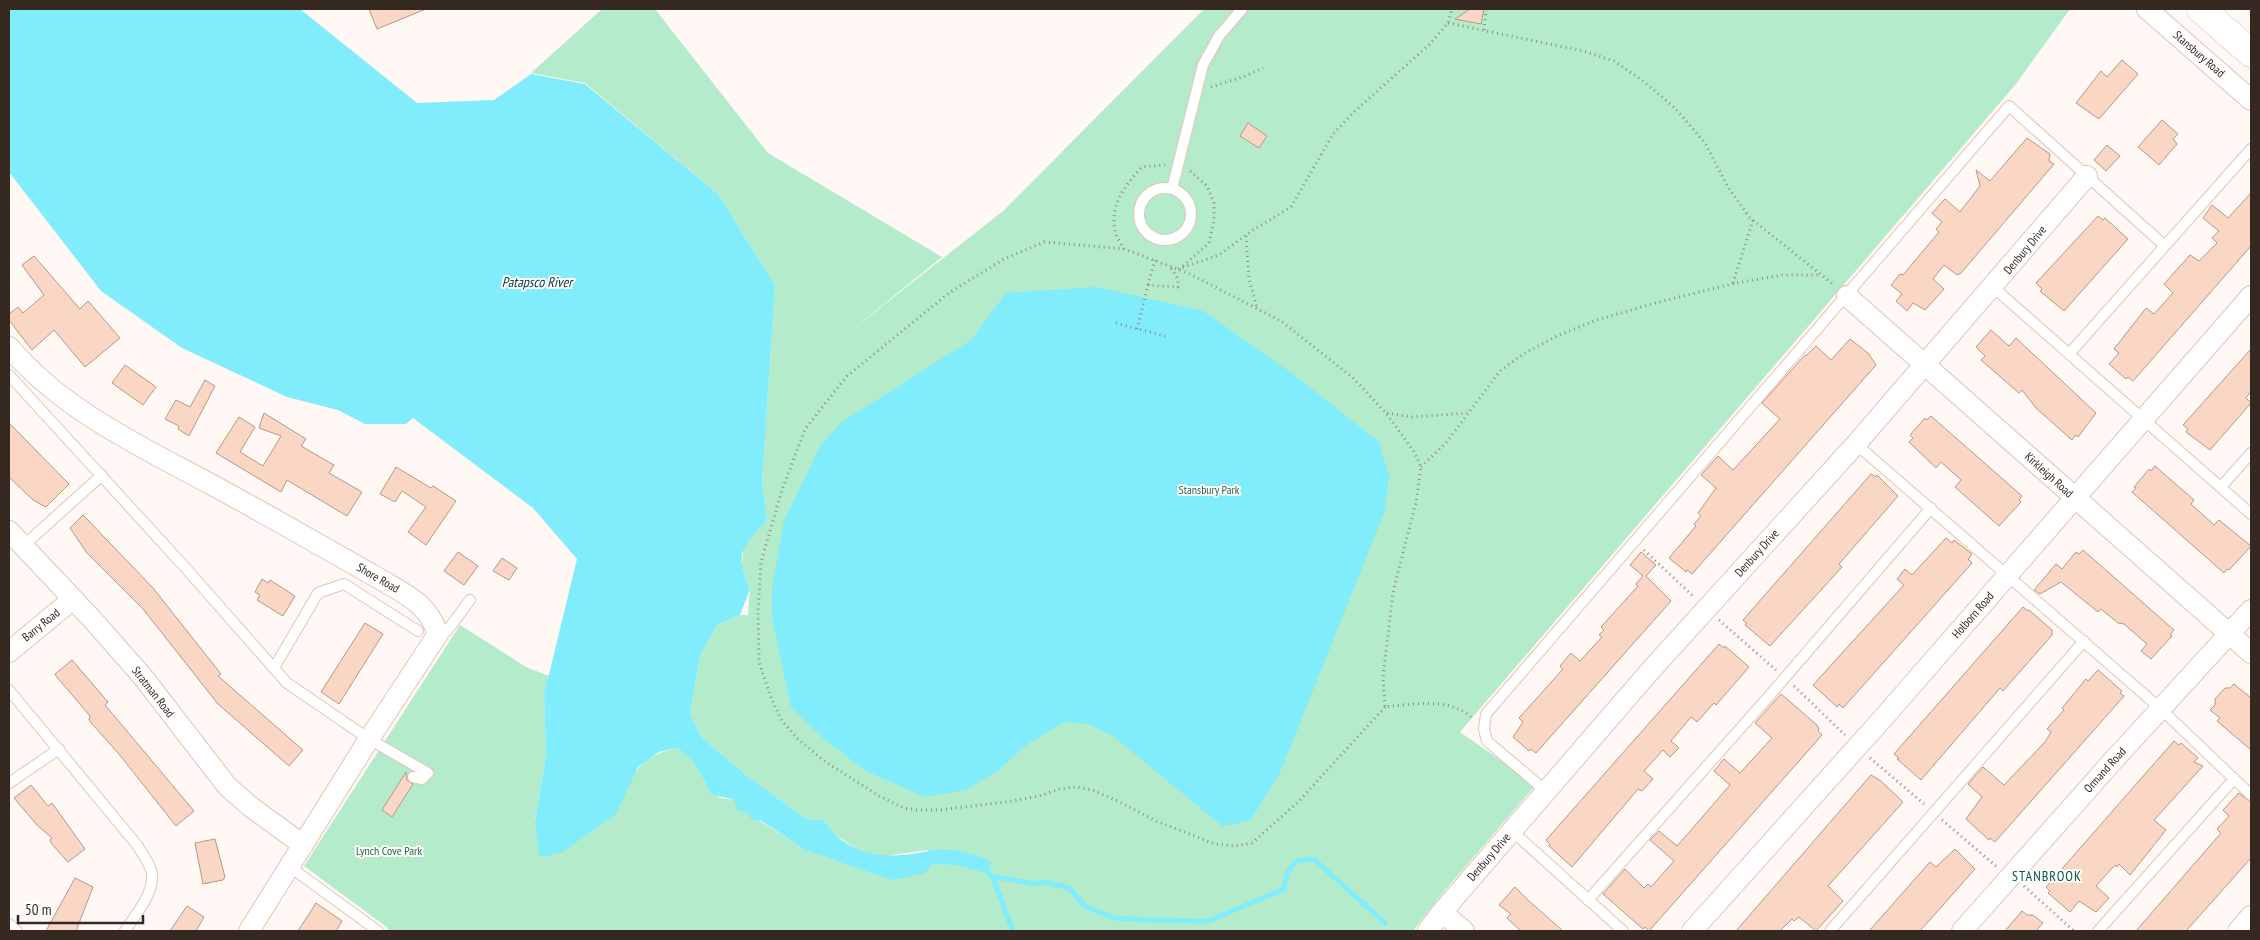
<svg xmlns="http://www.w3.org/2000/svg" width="2260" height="940" viewBox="0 0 2260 940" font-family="'PT Sans Narrow',sans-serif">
  <rect width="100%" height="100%" fill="#fff8f4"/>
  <path fill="#b4ebcb" d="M602 9H655L768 153 942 257 843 337 1003 211 1204 9H2070L2016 84 1460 732 1536 785 1446 889 1413 931H387L388 928 304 866 460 625 526 667 549 676 544 695 546 755 535 822 616 814C632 778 633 759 676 748L685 753 699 768 706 785 720 798 734 800 748 813 805 850 954 865 981 872 927 850 884 856 859 851 832 832 824 820 806 819 750 778 702 738 690 714 700 656 717 625 740 615H748L750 589 741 570 744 545 767 520 762 482 775 285 718 194 585 83 531 73Z"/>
  <path fill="#80ecfc" d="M9 9H300L417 103 494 100 531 74 585 84 718 194 775 285 762 482 767 520C743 546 733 554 750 589L740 615 717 625 700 656 690 714 702 738 750 778 806 819 824 820C844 852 877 859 912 854 925 852 937 848 950 850 963 851 976 856 988 859L991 864 987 872H981L954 865 932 864 925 873 893 880 805 850 760 820H752L748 813 737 810 734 800 711 794C701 776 696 758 676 748L659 752 638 767 616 814 561 853 540 857 535 822 546 755 544 695 577 559 533 508 413 418 406 424H365L338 410 287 397 182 348 101 291 9 172Z
    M1097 287 1203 311 1293 374 1379 442 1389 476 1384 513 1279 775 1250 821 1222 826 1113 736 1088 724 1065 722 1029 743 996 772 966 790 925 797 866 771 825 740 791 707 772 617V588L784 521 820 446 842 422 971 340 1006 293Z"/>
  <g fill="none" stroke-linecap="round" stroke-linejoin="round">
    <path stroke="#80ecfc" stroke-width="5" d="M987 872 992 876 1013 931
      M992 876 1034 884 1045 882 1069 888 1086 907 1115 918 1147 920 1209 921 1284 889 1287 873 1296 861 1314 859 1385 923"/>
  </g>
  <path fill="#f9d7c4" stroke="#b69785" d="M369 9H426L377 29Z
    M1470 9H1484L1481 24 1455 19Z
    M2122 60 2138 74 2099 119 2076 103 2101 71 2107 77Z
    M2162 120 2178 134 2173 139 2177 144 2159 165 2138 147Z
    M1248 123 1267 136 1259 148 1240 136Z
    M2027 138 2050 154 2049 161 2054 164 1961 273 1957 275 1944 265 1933 279 1944 289 1925 310 1913 303 1907 311 1896 301 1902 294 1891 285 1900 274 1903 275 1939 232 1936 229 1942 222 1932 213 1945 199 1960 212 1980 186 1976 170 1990 181Z
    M2107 145 2120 156 2106 171 2094 160Z
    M2251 193V246L2133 381 2128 377 2126 379 2109 364 2119 353 2114 349 2146 308 2154 314 2173 293 2164 284 2190 255 2199 261 2217 243 2212 238 2219 231 2203 218 2212 205 2228 218Z
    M2098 216 2103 220 2105 218 2128 239 2064 311 2040 291 2042 289 2036 283Z
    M34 256 80 309 88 301 120 338 85 367 54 330 32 350 9 320V314L18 307 23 313 44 295 22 265Z
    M1991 330 2009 346 2016 338 2096 413 2078 437 2076 435 2072 440 2036 408 2022 390 2019 393 1981 360 1985 356 1976 347Z
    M1850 339 1868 353 1876 365 1692 574 1687 570 1686 572 1669 558 1696 526 1694 524 1701 516 1698 513 1716 488 1701 475 1718 456 1733 470 1780 419 1762 403 1805 355 1806 356 1816 346 1831 360Z
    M2251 349V391L2246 398 2251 403 2210 450 2186 432 2188 429 2183 425Z
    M125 365 156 387 143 405 112 383Z
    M205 380 215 386 189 436 178 429 179 426 165 419 176 400 190 407Z
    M264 413 306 439 301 446 334 465 329 473 362 492 347 516 287 480 281 492 216 453 239 417 255 427 240 452 263 466 281 436 259 428Z
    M1931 416 2022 496 2019 500 2021 502 1999 526 1955 487 1961 480 1941 462 1936 468 1909 442 1913 438 1910 435 1925 418 1927 420Z
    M9 423 69 484 46 507 33 500 9 477Z
    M2155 466 2194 500 2191 504 2214 525 2219 520 2251 546 2229 570 2227 569 2224 573 2132 492 2136 488 2134 487 2149 469 2151 471Z
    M396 467 431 488 433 486 456 501 426 545 408 532 426 507 402 491 395 502 380 494Z
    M1871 474 1876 477 1877 475 1898 496 1839 564 1842 567 1770 646 1745 625 1747 623 1743 620Z
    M83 515 153 588 221 674 218 676 303 750 289 766 218 704 143 609 87 553 70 528Z
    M1946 538 1952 543 1954 540 1972 554 1968 559 1972 563 1843 708 1839 704 1837 707 1813 685 1904 585 1897 579 1905 569 1912 575Z
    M2083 550 2174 630 2170 635 2172 636 2151 659 2141 651 2147 644 2124 624 2118 623 2101 609 2098 612 2061 582 2040 594 2034 590 2056 564 2062 569 2076 552 2079 554Z
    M458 552 478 566 464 585 444 571Z
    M1641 552 1656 565 1646 576 1671 601 1536 753 1531 749 1529 751 1513 737 1523 722 1519 718 1563 669 1560 666 1571 653 1580 661 1602 637 1599 635 1604 630 1601 627 1638 586 1636 584 1643 576 1630 565Z
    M502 558 517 568 509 580 493 571Z
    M262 579 268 583 270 580 295 596 283 616 257 600 260 595 255 592Z
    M2023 607 2028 611 2029 610 2052 630V635L2003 691 2000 688 1921 780 1897 759 1899 758 1894 754Z
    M365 623 383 634 339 704 321 692Z
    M1719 644 1724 648 1725 646 1749 667 1716 705 1714 703 1697 722 1691 717 1671 741 1679 748 1670 757 1663 750 1644 771 1653 779 1642 791 1638 789 1572 867 1549 846 1550 844 1546 840Z
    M72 660 108 702 105 705 194 811 176 826 119 754 93 725 89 720 90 716 56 676 55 674Z
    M2098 670 2122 691 2120 693 2124 696 1995 842 1990 838 1989 840 1966 819 1982 797 1968 784 1983 767 2004 785 2045 742 2051 732 2047 729 2064 710 2062 708 2086 679 2088 681Z
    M2234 684 2251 698V750L2217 721 2220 718 2210 710 2215 705V699L2225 688H2230Z
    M1781 694 1817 725 1819 729 1818 731 1822 735 1649 931 1645 927 1643 929 1603 894 1625 869 1644 888 1648 884 1651 887 1674 861 1650 840 1659 831 1677 846 1692 829 1730 785 1714 771 1724 759 1740 773 1772 738 1755 723Z
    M2174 741 2179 745 2181 743 2198 758 2194 762 2203 766 2154 820 2166 830 2130 875 2119 864 2117 867 2115 865 2096 886 2109 898 2096 912 2079 901 2070 912 2048 893 2050 891 2046 887Z
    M406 772 407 780 413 784 392 817 382 810Z
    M1871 775 1881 781 1903 802 1828 886 1843 901 1816 931 1799 917 1794 921 1792 919 1780 931H1736Z
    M31 785 48 806 52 803 85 849 68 862 51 843 50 840 52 838 37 825 14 798Z
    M2239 793 2251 802V858L2186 931H2136L2221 833 2217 829 2229 816 2223 810Z
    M215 839 225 877 223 880 203 884 195 843Z
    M1955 849 1975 869 1920 931H1869L1930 862 1936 867Z
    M75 878 93 887 76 931H46Z
    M1515 887 1529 901 1563 931H1521L1507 918 1511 914 1499 905Z
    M316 903 342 921 336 931H298Z
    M187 906 204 917 196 931H170Z
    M2022 911 2027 915H2033L2043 923 2036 931H2005Z"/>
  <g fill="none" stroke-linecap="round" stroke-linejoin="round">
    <g stroke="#e5c4b2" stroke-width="12">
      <path id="service" d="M1139 214a26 26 0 1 1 52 0a26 26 0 1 1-52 0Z
        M1172 189 1203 65 1219 36 1242 9
        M1993 287 2251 514
        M2069 354 2251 149
        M9 375 182 564 287 683 369 739 428 773 422 779 413 777
        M1856 444 2161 709 2251 795
        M2221 487 2251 453
        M23 546 102 475
        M438 634 447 631 470 600
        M274 668 318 593 344 584 418 631
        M9 690 137 845C142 853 148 861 151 870 157 891 135 915 125 931
        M9 783 59 749
        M1546 791 1487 741 1484 729 1486 714 2009 106 2165 246
        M1512 831 1623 931
        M290 867 378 931
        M1588 900 1770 695 1931 508
        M9 924 17 931
        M1830 931 2084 641
        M2098 931 2234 779"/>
    </g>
    <g stroke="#e5c4b2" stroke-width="22">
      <path id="minor" d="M2147 9 2251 100
        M1847 296 2251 653
        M9 347C63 411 144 448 216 487 273 518 329 550 385 582 410 597 428 605 438 634L369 739 249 931
        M9 531 91 618 143 677 227 786 251 807 303 845
        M9 652 73 599
        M1442 912 1464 931
        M1428 931 1442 912 1650 671 1856 444 2087 176
        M1692 931 1884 717 2251 296
        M1962 931 2111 763 2251 610
        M2238 931 2251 916"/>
    </g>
    <g stroke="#e5c4b2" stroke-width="29">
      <path id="primary" d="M2201 9 2251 53"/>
    </g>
    <path stroke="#938a84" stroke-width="3" stroke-dasharray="1 4" stroke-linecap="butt" d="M1448 23 1583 51 1614 61 1643 81 1675 108 1705 143 1728 187 1749 217 1834 285
      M1484 30 1486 9
      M1211 87 1245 76 1263 68
      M1246 236 1249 279 1257 308
      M1124 249C1121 244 1116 237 1115 231 1110 205 1125 185 1142 167L1165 165
      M1183 266 1209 243 1214 220V203L1207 186 1190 171
      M1178 269 1219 255 1253 230 1291 207 1333 134 1355 111 1430 44 1448 23 1452 9
      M1733 283 1753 220
      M1148 285 1155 260
      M1116 323 1168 337
      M1137 329 1148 285 1178 287V279L1170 266
      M1387 413 1411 417 1467 413
      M1421 467 1446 443 1500 371 1523 354 1559 335 1597 320 1655 303 1736 283 1782 275H1821
      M1644 550 1694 597
      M1719 620 1776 670
      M1794 686 1845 735
      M1385 707 1298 802 1252 843 1234 846 1215 844 1156 821 1118 801 1092 790 1077 787 1059 789 1043 795 1014 801 939 810H917L904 808 879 796 823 760 798 739 782 721 771 698 759 662 758 611 761 562 782 490 805 429 847 376 949 293 1004 259 1044 242 1080 245 1124 249 1188 273 1281 321 1353 378 1386 413 1413 450 1421 467 1416 502 1393 592 1383 677 1385 707C1413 704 1450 697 1472 718
      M1870 758 1924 804
      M1942 820 1996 866
      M2024 886 2074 931"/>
    <use href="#service" stroke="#fff" stroke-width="10"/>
    <use href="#minor" stroke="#fff" stroke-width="20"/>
    <use href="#primary" stroke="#fff" stroke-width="28"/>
  </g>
  <g text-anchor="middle" stroke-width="4" stroke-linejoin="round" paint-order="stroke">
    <g font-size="12" fill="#342821" stroke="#fff">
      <text transform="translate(2199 54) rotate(41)" y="4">Stansbury Road</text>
      <text transform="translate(2025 250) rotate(-50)" y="4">Denbury Drive</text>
      <text transform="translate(2049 475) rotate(42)" y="4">Kirkleigh Road</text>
      <text transform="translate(1757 553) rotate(-48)" y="4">Denbury Drive</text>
      <text transform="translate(378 578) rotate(30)" y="4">Shore Road</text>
      <text transform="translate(1973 615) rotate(-49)" y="4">Holborn Road</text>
      <text transform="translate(41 625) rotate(-39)" y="4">Barry Road</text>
      <text transform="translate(153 692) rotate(52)" y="4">Stratman Road</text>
      <text transform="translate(2105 770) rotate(-48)" y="4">Ormand Road</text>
      <text transform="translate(1489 857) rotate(-49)" y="4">Denbury Drive</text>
    </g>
    <g font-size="12" fill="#286346" stroke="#fff">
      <text x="1209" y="494">Stansbury Park</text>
      <text x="389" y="855">Lynch Cove Park</text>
    </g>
    <g font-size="14" font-style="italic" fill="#033940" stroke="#fff">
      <text x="537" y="287">Patapsco River</text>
    </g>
    <g font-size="14" letter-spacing="1" fill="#065741" stroke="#fff">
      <text x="2047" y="881">STANBROOK</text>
    </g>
  </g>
  <rect width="2260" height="940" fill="none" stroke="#342821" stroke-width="20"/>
  <path d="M18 915v8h125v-8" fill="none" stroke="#342821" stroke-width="2.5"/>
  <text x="25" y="915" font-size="15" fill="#342821" stroke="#ffffff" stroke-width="4" paint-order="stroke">50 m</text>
</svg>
